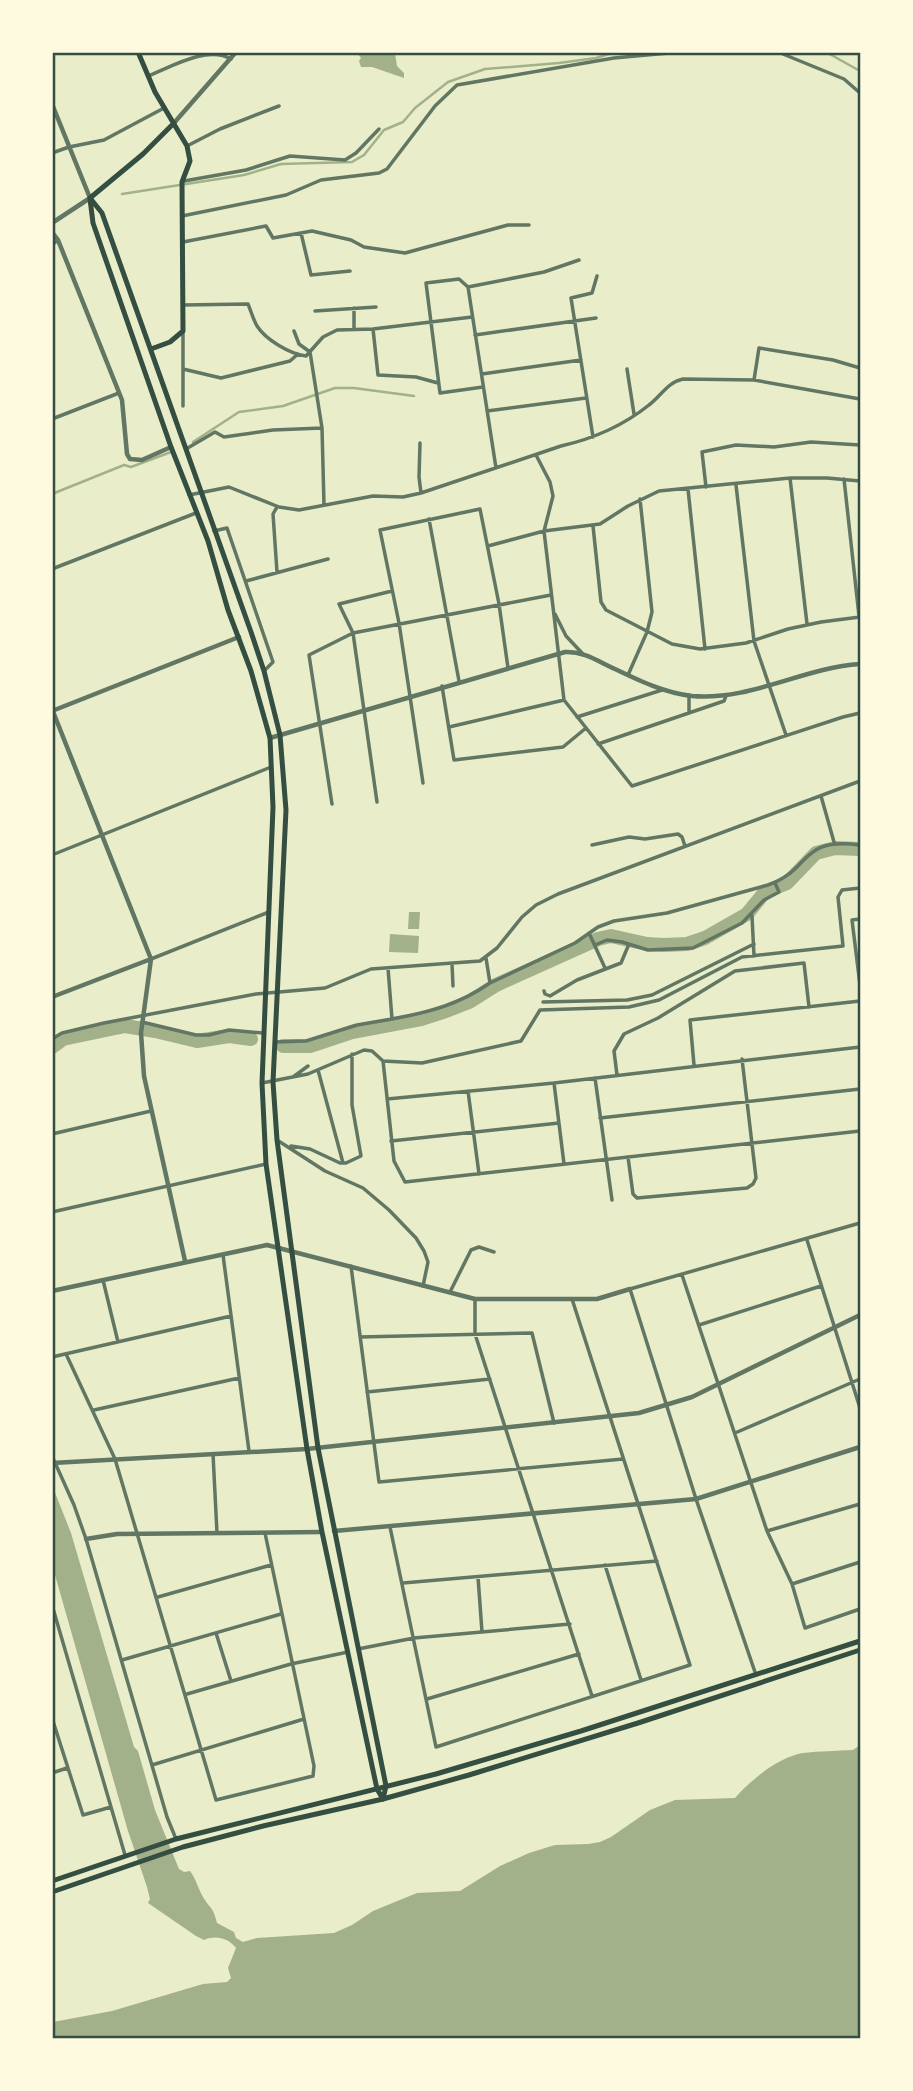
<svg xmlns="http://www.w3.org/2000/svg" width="913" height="2091" viewBox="0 0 913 2091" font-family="'Noto Sans',sans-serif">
  <rect width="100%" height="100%" fill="#e9edc9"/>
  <path fill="#a3b18a" d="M357 53H395L397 66 404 73V78L372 67H361L359 61 361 58Z
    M409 912H420L419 929H408Z
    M390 934 419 936 418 953 389 952Z
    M52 1485 71 1533 134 1747 138 1751 155 1810 179 1869 184 1872 190 1871C196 1879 198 1888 203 1897 210 1909 213 1906 217 1923L234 1932 236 1938 243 1942 257 1938 334 1933 352 1925 373 1911 417 1893 460 1891 500 1866 529 1853 555 1845 588 1844 600 1842 611 1837 650 1810 675 1800 735 1798C751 1780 778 1757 803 1753 820 1751 837 1751 853 1750L860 1745V2038H53V2022L112 2011 203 1984 227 1982 231 1978 228 1968 236 1948C228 1938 216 1935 204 1940L196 1936 148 1903 150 1899 147 1887 128 1831 53 1568Z"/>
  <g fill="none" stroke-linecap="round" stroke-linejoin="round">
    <path stroke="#a3b18a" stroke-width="2.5" d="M826 52 860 71
      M122 194 244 175 281 164 352 162 364 155 384 130 403 122 415 108 448 82 485 69 559 63 596 58 615 52
      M193 442 239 412 283 406 335 388H354L414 396
      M52 494 124 465 131 467 171 452"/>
    <path stroke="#a3b18a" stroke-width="14" d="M283 1046H310L352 1032 421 1019 446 1011 469 1002 496 985 598 939 611 936 647 944 664 945 687 944 705 938 747 914 765 892 787 883 816 853 835 848 860 849
      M52 1047 63 1039 125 1026 155 1031 197 1041 229 1036 251 1039"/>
    <path stroke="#617663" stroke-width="3.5" d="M778 52 844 79 860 93
      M148 76C171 67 207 45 231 59
      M187 146 220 129 279 106
      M52 153 69 147 104 140 164 108
      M184 181 246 170 290 156 345 160 356 153 379 129
      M182 216 286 195 321 180 379 173 387 169 435 106 457 85 614 58 680 52
      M301 233 311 275 350 271
      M183 242 266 226 273 238 312 231 351 240 364 247 405 253 508 225H529
      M52 245 58 240
      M468 287 544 272 579 260
      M183 305 248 304C251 311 253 319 257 326 266 340 290 354 306 356L323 337 337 330 373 329 472 317
      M354 308V329
      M315 311 376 307
      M373 329 378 375 416 377 438 383
      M294 331 299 344 310 352 322 428 324 505
      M183 333V369L221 378 290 361 298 354
      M475 335 596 318
      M627 369 634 414
      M482 374 581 360
      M754 380 759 348 833 360 860 368
      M483 387 440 393 426 283 459 279 468 287 496 468
      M183 406V369
      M487 411 586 398
      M52 419 119 393
      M593 437 571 298 592 293 597 276
      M420 443 419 477 421 493
      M186 449 215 432 224 437 273 430 322 428
      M536 455 550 482 553 496 544 531 564 700 632 786 843 717 860 713
      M790 478 807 624
      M844 479 859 616
      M736 485 754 641 786 735
      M706 487 702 452 736 445 774 447 811 442 860 445
      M688 489 705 649
      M189 495 229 487 279 507 299 510 373 496 403 497 421 493 561 446C592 439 624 425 649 405 661 396 668 382 683 379L754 380 860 399
      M277 507 273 514 277 572
      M429 519 459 681
      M593 526 601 602 606 610 672 644 700 649 746 643 788 629 821 622 860 617
      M214 531 227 528 273 662 264 671
      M488 546 544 531 600 524 628 506 659 491 790 478H827L860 481
      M52 569 196 513
      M246 581 328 559
      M555 614 566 636 582 653
      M628 675 647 632 652 612 640 499
      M442 686 454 760 563 747 586 728
      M689 713V695
      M577 717 662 690
      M449 727 564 700
      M598 744 724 701 726 696
      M423 783 399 623 380 530 480 509 499 604 508 668
      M821 796 834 842
      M377 802 353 633 339 604 392 591
      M332 804 309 655 353 633 551 595
      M592 845 629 837 645 839 678 834 682 837 685 846
      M52 855 271 767
      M752 916 754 956
      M860 919 852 920 860 985
      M589 933 605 968
      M595 945 607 940 622 942 648 950 693 948 742 923 764 900 779 892 775 883
      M486 958 490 983 575 943 598 927 614 921 667 913 768 885C812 870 798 837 860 845
      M151 959 269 912
      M452 964 453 986
      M544 991 545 994 550 996 577 980 621 963 629 944
      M543 1002 627 1000 652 995 754 944
      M392 1019C430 1012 458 1005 490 983
      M142 1022 196 1035H209L229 1030 263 1033
      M52 1039 62 1033 104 1023 256 994 325 988 371 969 480 961 497 948 522 917 536 905 558 894 860 781
      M275 1042 306 1041 357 1025 392 1019 388 968
      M383 1061 422 1063 521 1041 540 1010 629 1007 659 1000 742 957 843 946 838 897 842 890 860 888
      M694 1065 690 1020 860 1001
      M318 1070 343 1163
      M617 1075 614 1051 624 1034 658 1018 735 971 804 963 809 1007
      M293 1077 308 1066
      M595 1078 612 1200
      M262 1083 308 1074 364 1050 372 1051 383 1061 394 1161 405 1182 860 1131
      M554 1083 564 1164
      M468 1091 479 1174
      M387 1099 554 1083 860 1047
      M600 1118 860 1089
      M52 1134 151 1111
      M277 1140 325 1171 363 1188 389 1210 416 1238 424 1251 428 1262 423 1286
      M391 1141 559 1123
      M291 1146 310 1149 340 1163H346L361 1156 352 1105V1054
      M628 1157 633 1194 637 1198 747 1188 753 1184 756 1178 742 1059
      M52 1212 266 1164
      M807 1240 860 1408
      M223 1255 249 1451
      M351 1266 379 1482 623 1459
      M682 1275 767 1531 792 1584 805 1628 860 1609
      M103 1280 118 1342
      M450 1292 471 1250 479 1247 494 1252
      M475 1299V1334L592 1696
      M699 1325 821 1286
      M360 1337 532 1333 554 1423
      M66 1354 115 1459 216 1800 313 1776 314 1766 265 1533
      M52 1357 231 1316
      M367 1392 490 1379
      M94 1410 239 1378
      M735 1433 860 1379
      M213 1454 217 1533
      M52 1456 74 1505 86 1539 167 1817 176 1839
      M390 1527 436 1747 690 1665 572 1299
      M767 1531 860 1504
      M605 1565 641 1680
      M478 1577 482 1632
      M403 1583 657 1561
      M792 1584 860 1562
      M158 1597 271 1565
      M52 1605 125 1855
      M216 1633 231 1681
      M358 1649 414 1638 570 1624
      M122 1660 281 1614
      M756 1675 696 1499 630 1289 860 1223
      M187 1694 291 1664 348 1652
      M427 1699 579 1654
      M52 1718 83 1815 111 1807
      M152 1765 304 1719
      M52 1773 67 1768"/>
    <path stroke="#617663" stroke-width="4.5" d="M52 104 90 198 52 223
      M174 123 236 52
      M52 232 58 240 122 400 127 454 130 459 142 460 171 447
      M52 709 151 959 141 1033 144 1076 185 1261
      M52 711 239 637
      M270 738 565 652C584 651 599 662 615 669 640 681 665 693 692 696 751 701 802 668 860 664
      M52 997 151 959
      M52 1291 267 1245 475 1299H597L630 1289
      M52 1463 307 1449 639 1413 692 1397 860 1315
      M334 1531 696 1499 860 1447
      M86 1539 117 1534 322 1532"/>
    <path stroke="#344e41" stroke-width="5" d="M138 52 155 92 187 146 190 161 182 182 183 331 170 342 151 349
      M90 198 102 213 251 632 264 671 280 735 286 810 273 1082 277 1140 318 1448 386 1786 383 1799
      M90 198 143 154 174 123
      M90 199 93 223 171 447 208 541 228 610 251 671 270 738 273 807 262 1083 266 1164 307 1449 322 1532 377 1789 383 1799"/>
    <path stroke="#344e41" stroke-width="5" d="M52 1881 176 1839 436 1774 581 1731 860 1641
      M52 1892 183 1847 263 1826 383 1799 469 1775 638 1723 860 1650"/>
  </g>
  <rect width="913" height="2091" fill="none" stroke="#fefae0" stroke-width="108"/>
  <rect x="54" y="54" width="805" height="1983" fill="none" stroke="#344e41" stroke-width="2.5"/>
</svg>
